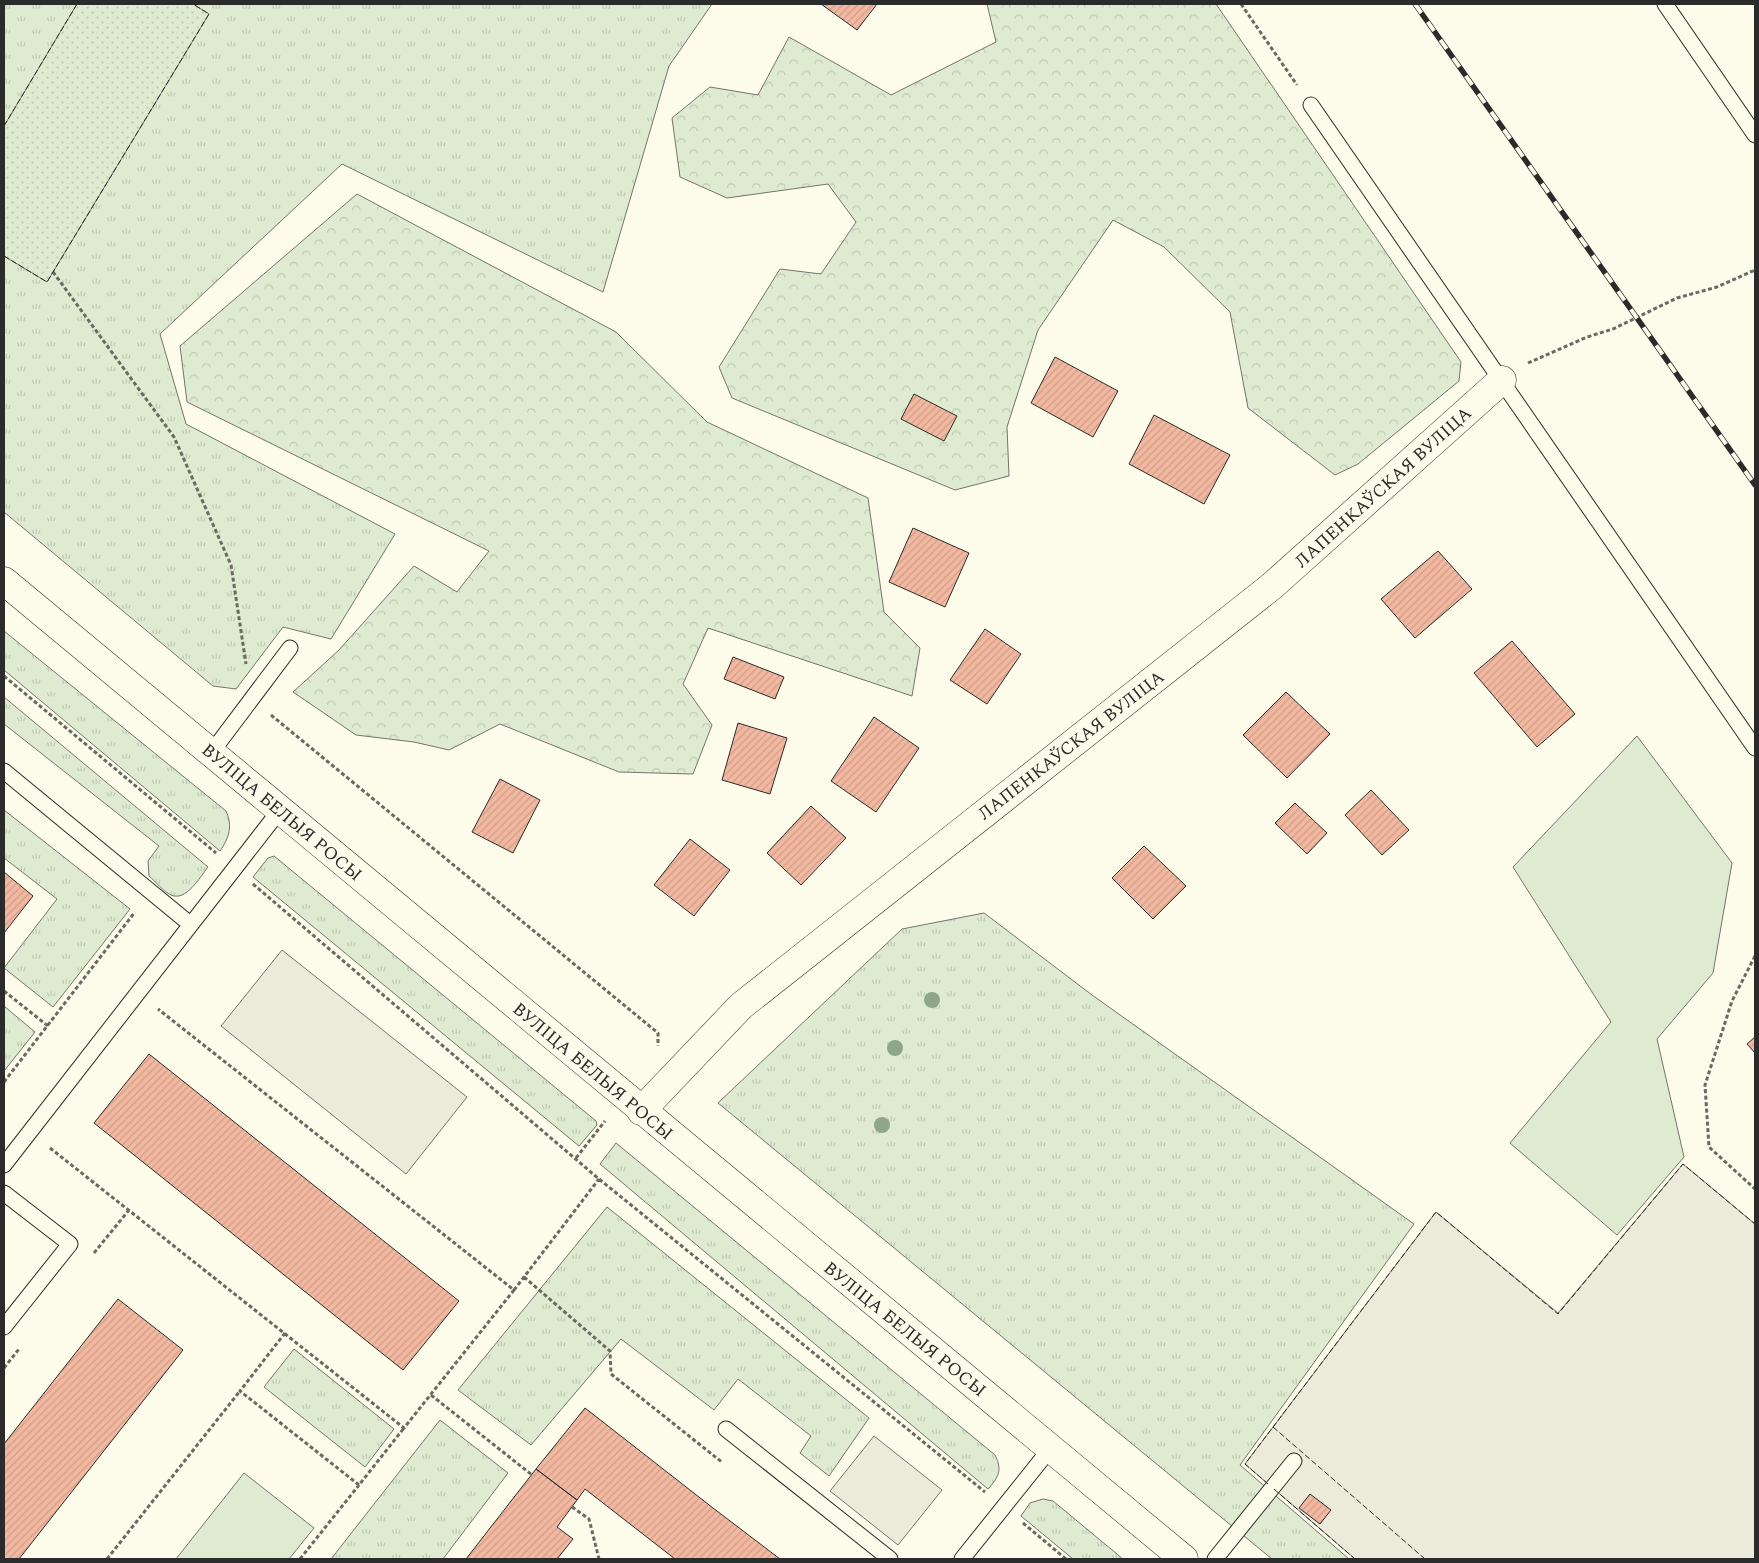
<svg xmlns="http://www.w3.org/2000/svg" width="1759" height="1563" viewBox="0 0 1759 1563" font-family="Spectral,serif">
  <defs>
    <pattern id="grass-tufts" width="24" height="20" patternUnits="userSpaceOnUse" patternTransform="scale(1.25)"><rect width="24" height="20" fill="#deebd1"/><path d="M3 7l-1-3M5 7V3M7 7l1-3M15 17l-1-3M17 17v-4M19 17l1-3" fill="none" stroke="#bfcab4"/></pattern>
    <pattern id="forest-crowns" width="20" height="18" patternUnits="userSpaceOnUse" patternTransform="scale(1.25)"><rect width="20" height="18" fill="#deebd1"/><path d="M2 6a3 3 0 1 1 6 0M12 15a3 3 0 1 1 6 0" fill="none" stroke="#bfcab4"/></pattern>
    <pattern id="park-dots" width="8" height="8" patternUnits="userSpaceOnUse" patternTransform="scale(1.25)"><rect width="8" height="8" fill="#deebd1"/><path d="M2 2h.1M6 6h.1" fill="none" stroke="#bfcab4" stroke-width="1.8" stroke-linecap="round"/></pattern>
    <pattern id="building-hatch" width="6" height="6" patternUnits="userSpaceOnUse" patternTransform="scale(1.25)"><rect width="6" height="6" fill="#f2b8a0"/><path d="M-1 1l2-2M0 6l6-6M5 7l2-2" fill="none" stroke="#d09e8a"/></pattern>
  </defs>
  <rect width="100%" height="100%" fill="#fdfbea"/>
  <path fill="url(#grass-tufts)" stroke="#74746e" d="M4 4H712L669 66 603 292 342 164 160 334 186 424 395 534 331 639 283 627 236 689 213 686 4 512Z
    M4 631 226 811C233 826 229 838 220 851L4 670Z
    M4 697 208 867C200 877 186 902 171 895 164 892 155 881 149 876L148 861 159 846 4 724Z
    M4 810 130 909 53 1007 4 968 57 899 4 858Z
    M274 856 596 1121 597 1125 579 1146 253 877 268 858Z
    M984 913 1092 995 1414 1224 1240 1465 1349 1559H1272L718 1103 902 929Z
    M4 1006 35 1032 4 1071Z
    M616 1143 995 1455C1003 1470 998 1478 988 1489L600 1164Z
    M607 1207 869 1418 829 1476 800 1453 811 1436 738 1379 714 1410 621 1339 531 1445 458 1390Z
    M294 1349 394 1429 365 1467 264 1387Z
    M440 1420 508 1473 443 1559H331Z
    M1043 1499 1053 1501 1123 1559H1073L1021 1516 1030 1503Z"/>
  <path fill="url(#forest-crowns)" stroke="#74746e" d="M987 4H1216L1461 362 1459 381 1358 464 1335 475 1248 408 1230 312 1164 247 1113 220 1038 330 1007 427 1009 476 955 490 732 398 719 367 780 269 821 274 856 222 828 184 727 198 680 177 672 118 710 87 758 95 789 37 891 95 996 42Z
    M357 194 616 332 707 422 868 498 884 612 920 648 912 696 708 628 683 684 712 725 693 774 619 772 500 724 449 750 414 742 356 735 293 692 339 650 414 566 457 592 489 551 187 402 180 346Z"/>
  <path fill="url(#park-dots)" stroke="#74746e" d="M77 4H193L209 14 47 282 4 256V126Z"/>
  <path fill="#deebd1" stroke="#74746e" d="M1637 736 1732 863 1713 973 1657 1039 1684 1157 1617 1235 1510 1143 1611 1022 1513 867Z
    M244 1473 314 1528 289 1559H176Z"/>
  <path fill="#eceadb" stroke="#74746e" d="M282 950 467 1097 406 1174 221 1026Z
    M1683 1164 1755 1224V1559H1355L1245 1464 1436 1212 1558 1313Z
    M874 1436 942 1490 898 1545 830 1491Z"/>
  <path fill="url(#building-hatch)" stroke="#2b2b2b" d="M821 4H877L857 30Z
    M1055 357 1118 391 1093 437 1031 403Z
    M914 394 957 416 944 441 901 419Z
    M1154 415 1230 455 1204 504 1129 464Z
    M913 528 969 553 945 607 889 582Z
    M1438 551 1472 589 1415 638 1381 599Z
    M985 629 1021 654 987 704 950 680Z
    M1512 641 1575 714 1537 747 1474 673Z
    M733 657 784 677 775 699 724 679Z
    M1286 692 1330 734 1287 778 1243 735Z
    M874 717 919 748 876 812 831 781Z
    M738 723 787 738 770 794 722 780Z
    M500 779 540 800 513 853 472 832Z
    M1371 790 1409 830 1382 855 1345 815Z
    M1295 803 1327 833 1307 854 1275 823Z
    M811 806 846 838 801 885 767 853Z
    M690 839 730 870 694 916 654 885Z
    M1144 846 1186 886 1153 919 1112 878Z
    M4 872 33 896 4 933Z
    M1755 1037V1053L1747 1044Z
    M149 1054 459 1301 403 1370 94 1123Z
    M118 1299 183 1350 19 1559H4V1444Z
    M585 1408 713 1508 780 1559H675L585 1489 577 1500 536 1469Z
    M536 1469 577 1500 557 1527 573 1539 557 1559H466Z
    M1310 1494 1331 1510 1320 1524 1299 1508Z"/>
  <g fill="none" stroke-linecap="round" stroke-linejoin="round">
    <g stroke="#2b2b2b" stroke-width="17">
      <path id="service" d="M1665 4 1755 135
        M1311 105 1755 748
        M211 753 290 648
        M4 771 190 924
        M4 1165 280 810
        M4 1193 70 1244 4 1327
        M726 1429 890 1559
        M962 1559 1050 1449
        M1215 1559 1294 1461"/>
    </g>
    <g stroke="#2b2b2b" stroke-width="29">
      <path id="minor" d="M641 1111 741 1006 1272 586 1502 380"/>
    </g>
    <g stroke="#2b2b2b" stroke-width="29">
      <path id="secondary" d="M4 581 1184 1559"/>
    </g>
    <path stroke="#6a6964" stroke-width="3" stroke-dasharray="4 2.5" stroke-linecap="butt" d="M1241 4 1297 85
      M53 272 174 437 231 565 246 664
      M1528 363 1587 337 1613 329 1677 298 1717 287 1755 270
      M4 676 216 853
      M271 715 658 1033V1046
      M253 884 599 1179 985 1492
      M1755 956 1732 1001 1705 1085 1709 1147 1755 1189
      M4 991 48 1026
      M4 1082 135 912
      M50 1148 404 1428 514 1290 158 1009
      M576 1158 605 1121
      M94 1253 129 1210
      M524 1277 610 1351 611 1374 723 1463
      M514 1290 599 1179
      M285 1333 240 1391 359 1485 404 1428
      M4 1368 19 1349
      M431 1395 532 1475
      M572 1507 589 1519 599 1559
      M1023 1523 1066 1559
      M107 1559 240 1391
      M300 1559 359 1485"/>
    <use href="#service" stroke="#fdfbea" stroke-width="15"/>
    <use href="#minor" stroke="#fdfbea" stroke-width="28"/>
    <use href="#secondary" stroke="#fdfbea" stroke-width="28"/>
    <g stroke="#2b2b2b" stroke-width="5.5">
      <path id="rail" d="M1415 4 1755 485"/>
    </g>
    <use href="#rail" stroke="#fdfbea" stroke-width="4" stroke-dasharray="11" stroke-linecap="butt"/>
    <path stroke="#2b2b2b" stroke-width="1" stroke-dasharray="6 2.5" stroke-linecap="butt" d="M4 126 77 4
      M4 256 47 282 209 14 193 4
      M1273 1427 1425 1559
      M1268 1484 1245 1464 1436 1212 1558 1314 1683 1164 1755 1224
      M1274 1489 1355 1559"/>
  </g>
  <g fill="#8ea78a">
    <circle cx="932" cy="1000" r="8"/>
    <circle cx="895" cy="1048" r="8"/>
    <circle cx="882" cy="1125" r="8"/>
  </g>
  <g text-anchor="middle" stroke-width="4" stroke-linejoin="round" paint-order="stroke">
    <g font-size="18" fill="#2b2b2b" stroke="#fdfbea">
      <text transform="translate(1383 487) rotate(-42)" y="6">ЛАПЕНКАЎСКАЯ ВУЛІЦА</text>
      <text transform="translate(1071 745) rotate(-38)" y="6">ЛАПЕНКАЎСКАЯ ВУЛІЦА</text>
      <text transform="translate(282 812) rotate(40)" y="6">ВУЛІЦА БЕЛЫЯ РОСЫ</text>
      <text transform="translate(593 1071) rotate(40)" y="6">ВУЛІЦА БЕЛЫЯ РОСЫ</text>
      <text transform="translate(905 1329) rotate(39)" y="6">ВУЛІЦА БЕЛЫЯ РОСЫ</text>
    </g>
  </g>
  <rect width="1759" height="1563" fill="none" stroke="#2b2b2b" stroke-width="10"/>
</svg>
